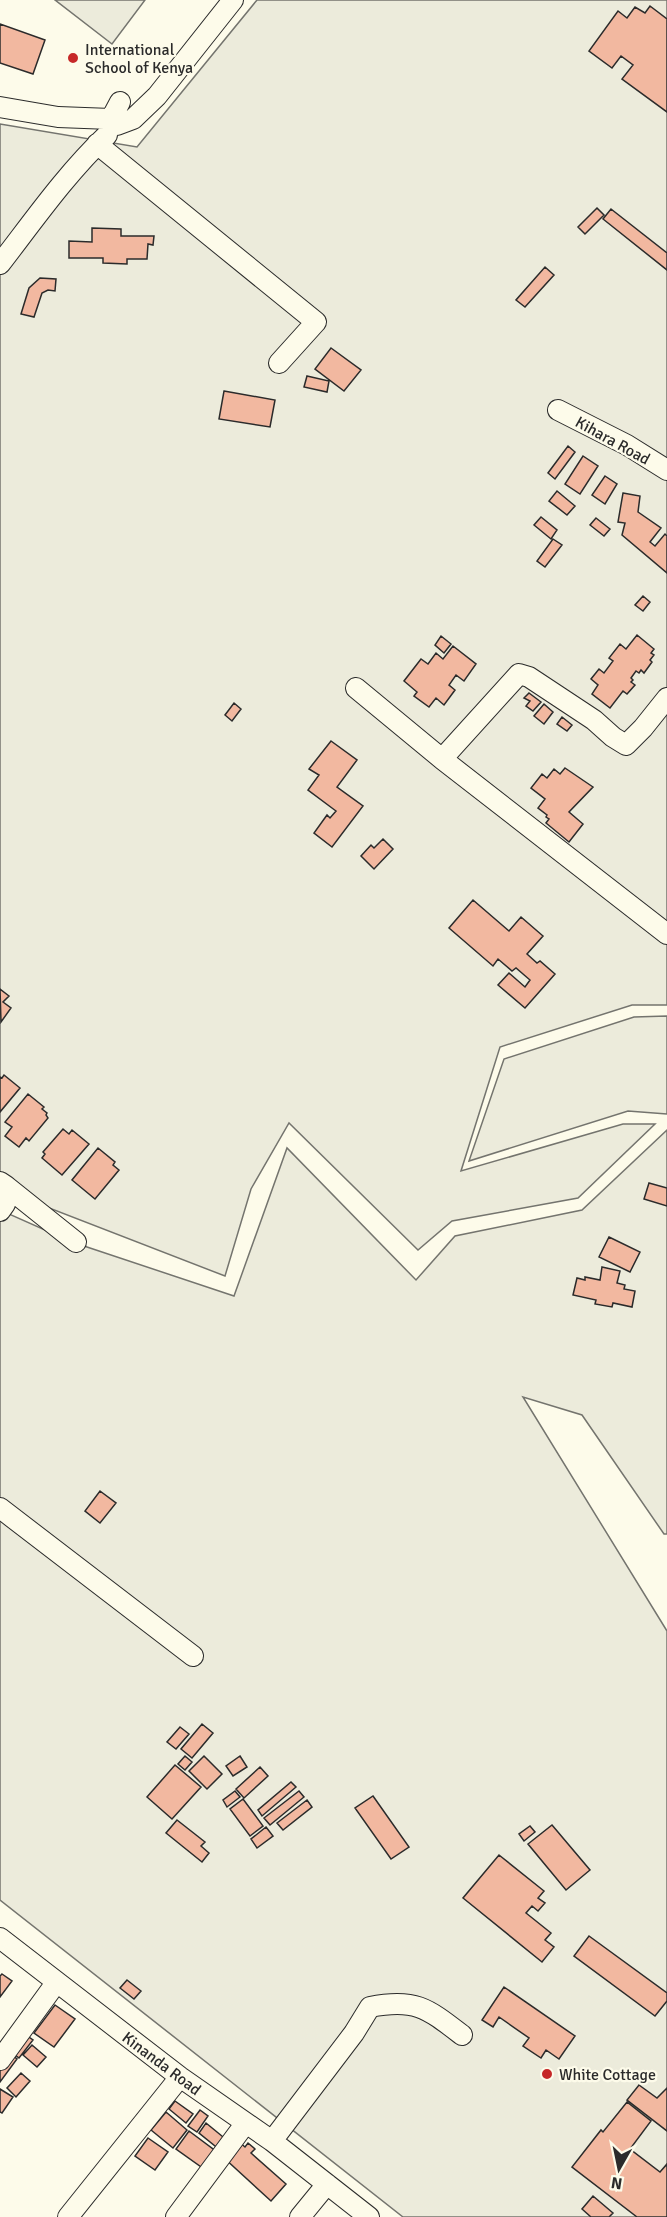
<svg xmlns="http://www.w3.org/2000/svg" width="667" height="2217" viewBox="0 0 667 2217" font-family="Signika,sans-serif">
  <rect width="100%" height="100%" fill="#fdfbea"/>
  <path fill="#ecebdb" stroke="#74746e" stroke-width="1.5" d="M55 0H145L112 44Z
    M257 0H667V1005H632L500 1047 461 1171 623 1124H655L578 1198 452 1221 418 1250 289 1123 251 1189 225 1276 0 1189V124L137 147Z
    M667 1016V1114L628 1111 469 1161 504 1059 634 1017Z
    M667 1130V1534H664L582 1415 523 1397 667 1631V2217H403L0 1900V1210L72 1242 234 1296 287 1148 416 1280 455 1236 582 1210Z"/>
  <path fill="#f2b8a0" stroke="#2b2b2b" stroke-width="1.5" d="M650 6 667 19V112L622 79 633 65 621 56 612 68 589 51 618 11 627 18 635 7 645 13Z
    M0 24 45 40 33 74 0 63Z
    M597 208 604 215 585 234 578 227Z
    M611 209 667 253V270L603 219Z
    M92 228 121 229V236H154L153 245 148 244 147 259H127V264L103 263V258H69V241L92 242Z
    M545 267 554 275 525 307 516 300Z
    M40 278 56 279 55 291 48 290 42 293 34 317 21 314 29 288Z
    M331 348 361 370 344 391 315 369Z
    M307 376 329 381 327 392 304 387Z
    M224 391 275 400 270 427 219 419Z
    M568 446 575 452 555 479 548 473Z
    M583 456 598 466 580 494 565 484Z
    M605 476 617 484 605 504 592 495Z
    M557 491 575 506 567 515 549 501Z
    M623 493 640 496 638 512 661 528 650 542 655 546 665 534 667 536V573L622 535 625 523 618 522Z
    M541 517 557 530 551 539 534 525Z
    M596 518 610 529 604 536 590 525Z
    M553 539 562 545 545 567 537 561Z
    M643 596 650 602 643 611 635 605Z
    M637 635 654 649 651 653 654 655 650 660 652 662 644 673 641 670 639 673 636 671 631 678 633 680 631 682 635 685 627 694 623 691 610 708 592 694 598 685 591 679 599 669 604 673 613 661 609 658 620 644 626 649Z
    M441 636 451 644 444 653 435 645Z
    M453 646 476 664 464 681 456 675 449 685 455 690 444 705 436 698 429 707 414 696 417 692 404 681 421 659 428 664 436 653 443 659Z
    M529 693 541 702 533 711 526 706 530 701 524 698Z
    M234 703 241 709 232 721 225 715Z
    M544 704 553 712 544 724 534 716Z
    M562 717 572 725 567 731 557 724Z
    M331 741 357 760 337 787 363 806 332 847 314 833 327 815 330 818 336 811 308 790 319 775 309 769Z
    M565 768 593 787 569 812 583 824 569 842 546 823 549 819 546 817 547 815 538 808 545 799 531 788 542 774 547 778 554 769 560 774Z
    M383 839 393 849 374 869 361 856 371 845 374 848Z
    M473 900 509 931 521 917 543 936 527 954 537 963 540 961 555 974 525 1008 498 985 509 973 525 987 530 980 516 968 512 971 498 959 493 966 449 928Z
    M0 989 9 996 3 1002 11 1008 1 1022Z
    M4 1075 20 1088 0 1112V1077L2 1078Z
    M28 1094 44 1107 42 1109 47 1113 46 1115 48 1118 29 1141 26 1138 19 1147 5 1136 12 1127 5 1122Z
    M63 1129 69 1134 72 1130 89 1144 62 1175 42 1158 45 1154 43 1152Z
    M98 1148 115 1162 113 1165 119 1170 95 1199 72 1180Z
    M649 1183 667 1188V1206L644 1199Z
    M609 1237 640 1252 630 1272 599 1257Z
    M602 1267 620 1271 617 1283 625 1285 624 1289 635 1291 632 1307 613 1303 612 1307 595 1304 596 1300 573 1295 577 1278 585 1280V1277L600 1280Z
    M100 1491 116 1503 100 1523 85 1511Z
    M202 1724 213 1733 192 1758 181 1749Z
    M180 1727 189 1734 176 1749 167 1742Z
    M185 1756 192 1762 185 1770 178 1764Z
    M204 1756 222 1774 207 1789 189 1771Z
    M240 1756 247 1767 233 1776 226 1766Z
    M175 1765 201 1787 172 1819 147 1797Z
    M260 1767 268 1776 244 1798 236 1789Z
    M291 1782 296 1787 262 1816 258 1810Z
    M235 1791 240 1797 227 1807 223 1800Z
    M299 1791 304 1797 270 1825 264 1818Z
    M373 1796 409 1847 391 1859 355 1808Z
    M243 1799 263 1826 250 1836 230 1809Z
    M307 1800 312 1807 283 1830 277 1823Z
    M177 1820 205 1842 201 1846 209 1853 202 1862 166 1833Z
    M552 1825 590 1870 566 1890 528 1844Z
    M530 1826 535 1832 524 1841 519 1834Z
    M266 1827 273 1836 257 1848 251 1839Z
    M499 1855 544 1891 538 1898 545 1903 538 1911 532 1906 526 1913 551 1933 545 1940 554 1947 542 1962 463 1898Z
    M589 1936 667 1993V2001L655 2016 574 1956Z
    M2 1974 12 1981 0 1997V1976Z
    M127 1980 141 1991 134 1999 120 1988Z
    M504 1987 575 2036 559 2059 546 2050 541 2058 523 2046 529 2038 499 2017 493 2027 482 2020Z
    M55 2005 75 2019 54 2047 34 2033Z
    M23 2033 33 2040 19 2058 10 2051Z
    M32 2045 46 2057 37 2067 23 2055Z
    M8 2052 17 2059 0 2082V2063Z
    M21 2073 30 2081 16 2097 7 2088Z
    M639 2085 657 2098 667 2088V2131L627 2100Z
    M0 2089 13 2097 2 2113 0 2112Z
    M175 2101 193 2114 186 2123 169 2109Z
    M627 2102 651 2121 630 2149 660 2172 667 2164V2217H637L572 2167 601 2130 603 2132Z
    M200 2110 208 2116 197 2132 188 2126Z
    M166 2112 187 2130 173 2148 151 2130Z
    M206 2123 228 2141 220 2150 199 2133Z
    M189 2131 217 2152 204 2169 176 2149Z
    M148 2138 168 2152 155 2170 135 2156Z
    M238 2141 245 2147 248 2143 255 2149 251 2153 286 2184 271 2201 223 2157Z
    M593 2196 613 2213 609 2217H591L582 2209Z"/>
  <g fill="none" stroke-linecap="round" stroke-linejoin="round">
    <g stroke="#2b2b2b" stroke-width="22">
      <path id="minor" d="M0 107 58 117 111 119 117 125 133 119 157 96 233 0
        M111 119 120 102
        M97 144 316 322 279 363
        M0 264C34 220 66 174 107 135
        M558 410 627 445 667 470
        M356 688 442 759 519 674 529 677 594 720 613 737 626 745 643 728 667 698
        M442 759 667 934
        M0 1182 6 1186 5 1204 0 1211
        M6 1186 76 1242
        M0 1508 193 1656
        M0 1938 180 2077 272 2141 369 2217
        M0 2060 56 1983
        M272 2141 354 2033 370 2007C415 1998 427 2008 462 2035
        M68 2217 180 2077
        M176 2217 245 2124
        M300 2217 327 2184"/>
    </g>
    <use href="#minor" stroke="#fdfbea" stroke-width="20"/>
  </g>
  <g fill="#c62828" stroke="#fdfbea" stroke-width="2">
    <circle cx="73" cy="58" r="6"/>
    <circle cx="547" cy="2074" r="6"/>
  </g>
  <g text-anchor="middle" stroke-width="4.5" stroke-linejoin="round" paint-order="stroke">
    <g font-size="16" fill="#2b2b2b" stroke="#fdfbea" text-anchor="start">
      <text x="85" y="55">International<tspan x="85" dy="18">School of Kenya</tspan></text>
      <text x="559" y="2080">White Cottage</text>
    </g>
    <g font-size="16" fill="#2b2b2b" stroke="#fdfbea">
      <text transform="translate(613 440) rotate(29)" y="6">Kihara Road</text>
      <text transform="translate(162 2063) rotate(37)" y="6">Kinanda Road</text>
    </g>
  </g>
  <g transform="translate(619 2169) rotate(189)" stroke="#fdfbea" stroke-width="4.5" paint-order="stroke">
  <path d="M0-4.5L10 22L0 15L-10 22Z" fill="#2b2b2b"/>
  <text y="-9" font-size="16" font-weight="bold" text-anchor="middle" fill="#2b2b2b">N</text>
  </g>
</svg>
